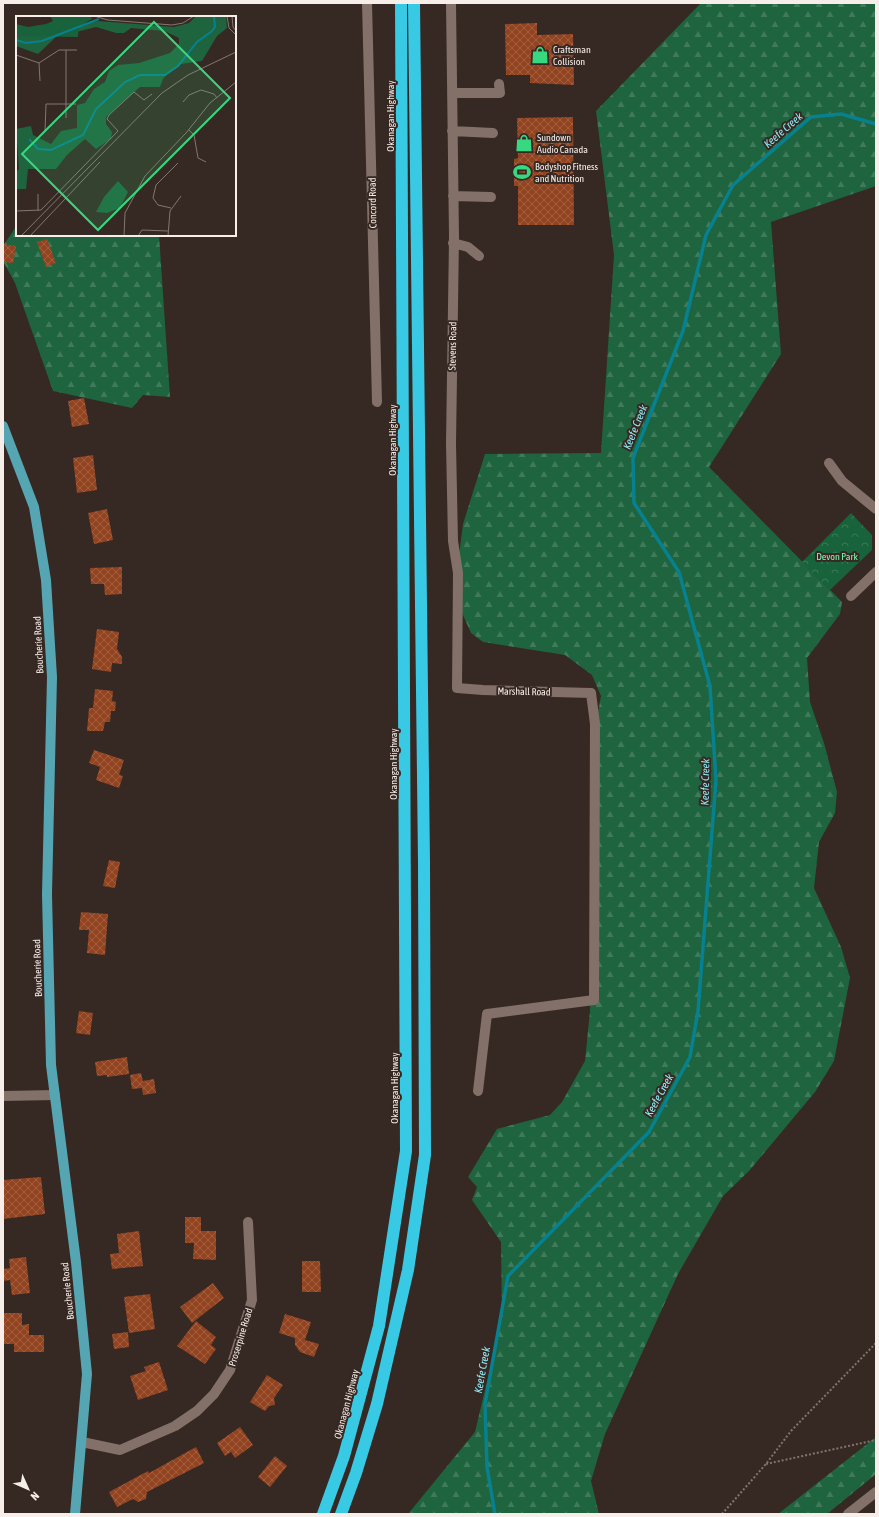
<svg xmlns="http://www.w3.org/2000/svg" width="879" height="1517" viewBox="0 0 879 1517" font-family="'Asap Condensed',sans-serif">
  <defs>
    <pattern id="forest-firs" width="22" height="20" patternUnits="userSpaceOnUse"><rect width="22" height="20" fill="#1e643e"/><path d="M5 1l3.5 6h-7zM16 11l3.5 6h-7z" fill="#3f7a5a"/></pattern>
    <pattern id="park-crowns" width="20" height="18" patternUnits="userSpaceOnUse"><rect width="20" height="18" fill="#18633b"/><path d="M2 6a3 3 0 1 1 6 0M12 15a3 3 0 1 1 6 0" fill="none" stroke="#3a7a57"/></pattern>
    <pattern id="building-cross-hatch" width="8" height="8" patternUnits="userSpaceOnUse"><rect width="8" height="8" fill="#924320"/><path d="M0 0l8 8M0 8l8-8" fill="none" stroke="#a25e40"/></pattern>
  </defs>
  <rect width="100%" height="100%" fill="#362822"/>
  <path fill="url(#forest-firs)" d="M701 3H876V186L771 222 781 354 709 467 842 602 840 614 807 658 810 702 824 743 837 792 835 813 819 842 814 888 841 947 850 978 834 1061 815 1092 749 1171 723 1196 678 1274 605 1434 591 1481 599 1514H408L475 1432 502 1318 501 1242 472 1200 477 1187 468 1177 497 1129 550 1115 562 1102 585 1061 590 1011 594 734 601 696 592 675 565 655 483 642 471 633 454 595 463 524 485 454 601 453 614 255 596 111Z
    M17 225V235H159L170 397 143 395 132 408 53 391 15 283 3 261V246Z
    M876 1437V1474L827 1514H778Z"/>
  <path fill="url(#park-crowns)" d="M851 513 872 535V550L830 590 802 562Z"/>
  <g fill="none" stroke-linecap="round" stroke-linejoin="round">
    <path stroke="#07818f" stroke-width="3.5" d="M495 1514 487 1467 485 1404 508 1276 649 1132 690 1057 698 1011 716 780 710 686 679 572 634 503 633 458 683 331 706 235 733 185 811 117 841 114 876 124"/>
  </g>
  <path fill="url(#building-cross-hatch)" d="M537 23V35L573 34 574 85 530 83V75H506L505 24Z
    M573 117 574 225H518V186H514V159L518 158 517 118Z
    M47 239 56 263 46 267 37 242Z
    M3 244 16 246 13 263 3 262Z
    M84 398 89 424 72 427 68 401Z
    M93 455 97 490 77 493 73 458Z
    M107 509 113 540 94 544 88 513Z
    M122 567V594L105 595 104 584H91L90 568Z
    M97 629 119 632 117 649 122 657V664L112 663 111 672 92 669Z
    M95 689 113 691 112 701 116 702 115 711H111L110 722H105L103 731H87L89 708H93Z
    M94 750 124 760 119 775 123 776 119 788 96 780 100 767 89 763Z
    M109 860 120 862 115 888 103 886Z
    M81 912 108 914 105 955 87 953 89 930H79Z
    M79 1011 93 1013 90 1035 76 1033Z
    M127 1057 129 1074 107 1077V1075L97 1076 95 1062Z
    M141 1073 143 1081 154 1079 156 1093 143 1095 142 1088 132 1089 130 1075Z
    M41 1177 45 1214 3 1219V1180Z
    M185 1217H201V1231H216V1260L193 1259 194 1243H185Z
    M139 1231 143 1266 112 1269 110 1254 119 1253 117 1234Z
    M26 1257 30 1293 12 1295 10 1280 3 1281V1269L10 1268 9 1259Z
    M302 1261H320L321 1292H302Z
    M213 1283 224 1298 192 1323 180 1307Z
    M150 1294 155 1329 129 1333 124 1297Z
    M3 1313H22V1325L29 1324V1335H44V1352H14V1344H4Z
    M285 1314 311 1322 305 1340 319 1344 314 1357 300 1352 295 1345V1338L279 1333Z
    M196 1321 216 1337 211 1345 216 1349 205 1364 177 1346Z
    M128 1332 129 1347 114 1349 112 1334Z
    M159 1362 168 1390 138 1400 130 1376 146 1371 144 1367Z
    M267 1375 283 1385 274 1398 275 1405 269 1406 265 1411 250 1402Z
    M240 1427 253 1445 235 1458 231 1452 225 1456 217 1443Z
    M196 1447 204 1463 147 1492 146 1499 138 1502 133 1499 117 1507 109 1492 148 1471 149 1473Z
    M275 1456 287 1466 270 1487 258 1477Z"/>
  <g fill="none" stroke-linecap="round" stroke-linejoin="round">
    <path stroke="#81756f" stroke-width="2" stroke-dasharray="2 2" stroke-linecap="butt" d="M766 1464 876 1440
      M722 1514 766 1464 791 1431 876 1343"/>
    <path stroke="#827069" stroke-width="10" d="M367 3 377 402
      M451 3 454 237 451 444 453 541 458 573 457 688 483 690 591 693 595 724 594 1000 487 1014 478 1091
      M452 93H500L499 84
      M452 131 493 133
      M453 196 491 197
      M453 243 468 247 479 256
      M829 463 842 481 876 509
      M851 596 876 572
      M3 1096 55 1095
      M82 1442 120 1450 175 1426 197 1411 214 1394 230 1370 252 1300 248 1222
      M848 1514 876 1492"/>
    <path stroke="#56a5b3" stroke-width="10" d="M3 426 34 507 46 580 52 677 47 894 51 1065 76 1262 87 1374 75 1514"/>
    <path stroke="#38c9e5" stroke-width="12" d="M323 1514 344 1456 379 1326 406 1151 401 3
      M341 1514 356 1473 377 1404 408 1270 425 1155 424 862 414 3"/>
  </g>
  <defs>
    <g id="shop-bare" transform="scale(1.38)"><path d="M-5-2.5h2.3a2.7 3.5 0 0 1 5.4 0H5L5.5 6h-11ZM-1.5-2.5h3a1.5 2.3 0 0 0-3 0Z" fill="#38d880" stroke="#362822" stroke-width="2.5" paint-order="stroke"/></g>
    <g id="stadium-bare" transform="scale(1.38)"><path d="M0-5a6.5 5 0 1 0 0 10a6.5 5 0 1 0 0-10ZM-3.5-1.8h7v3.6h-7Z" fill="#38d880" stroke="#362822" stroke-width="2.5" paint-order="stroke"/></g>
  </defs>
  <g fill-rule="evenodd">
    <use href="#shop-bare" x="540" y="55"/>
    <use href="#shop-bare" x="524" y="143"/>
    <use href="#stadium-bare" x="522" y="172"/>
  </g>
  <g text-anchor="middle" stroke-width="4" stroke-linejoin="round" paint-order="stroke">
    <g font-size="10" fill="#f7ede9" stroke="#362822" text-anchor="start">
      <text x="553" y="53">Craftsman<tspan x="553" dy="12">Collision</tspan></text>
      <text x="537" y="141">Sundown<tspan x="537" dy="12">Audio Canada</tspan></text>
      <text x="535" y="170">Bodyshop Fitness<tspan x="535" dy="12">and Nutrition</tspan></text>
    </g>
    <g font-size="10" fill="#f7ede9" stroke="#362822">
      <text transform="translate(390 116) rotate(-90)" y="4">Okanagan Highway</text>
      <text transform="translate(372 203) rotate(-91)" y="4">Concord Road</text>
      <text transform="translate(452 346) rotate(-89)" y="4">Stevens Road</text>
      <text transform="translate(392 440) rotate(-90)" y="4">Okanagan Highway</text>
      <text transform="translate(38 645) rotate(-93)" y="4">Boucherie Road</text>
      <text transform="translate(524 691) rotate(1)" y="4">Marshall Road</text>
      <text transform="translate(393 764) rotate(-90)" y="4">Okanagan Highway</text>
      <text transform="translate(37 968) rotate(-92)" y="4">Boucherie Road</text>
      <text transform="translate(394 1088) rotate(-90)" y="4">Okanagan Highway</text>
      <text transform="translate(67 1291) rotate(-96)" y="4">Boucherie Road</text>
      <text transform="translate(240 1337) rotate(-73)" y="4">Proserpine Road</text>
      <text transform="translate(346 1404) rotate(-75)" y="4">Okanagan Highway</text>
    </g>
    <g font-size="10" fill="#82f8b1" stroke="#362822">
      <text x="837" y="560">Devon Park</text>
    </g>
    <g font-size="11" font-style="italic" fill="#92edfa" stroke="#362822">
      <text transform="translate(783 130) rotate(-41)" y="4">Keefe Creek</text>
      <text transform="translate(635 427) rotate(-68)" y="4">Keefe Creek</text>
      <text transform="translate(705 782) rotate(-89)" y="4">Keefe Creek</text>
      <text transform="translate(659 1095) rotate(-61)" y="4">Keefe Creek</text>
      <text transform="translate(482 1370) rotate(-80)" y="4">Keefe Creek</text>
    </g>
  </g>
  <g transform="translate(16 16)">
    <rect width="220" height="220" fill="#362822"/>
    <path d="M180 0H210L211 12 201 20 186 45 165 48 153 56 147 63 144 71H124L90 101V108L96 116 95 123 80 133 69 123 51 139 40 153H12L10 173H0V156L3 153 0 113 15 110 17 119 35 128 45 115 61 112V89L69 87 78 73 89 66 93 55 102 49 123 47 154 37 163 28V22L148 15 115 12 108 17H100L80 11 40 21 22 38 0 30V18L82 5 158 11 173 7ZM102 165 112 176 104 192 91 197 80 196 88 181Z" fill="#1e643e"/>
    <path d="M34 0H74L76 3 63 10 62 21 0 20V8L12 11 30 8 37 5Z" fill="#18633b"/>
    <path fill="none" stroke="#07818f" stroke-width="2" d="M0 24 10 27 26 25 83 3M13 123 22 133 35 134 67 119 80 93 109 66 124 59H149L162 50 181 26 196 15 199 11 198 0"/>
    <path fill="none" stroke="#837772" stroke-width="1" d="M78 0 92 4 156 9 167 7 178 0M211 0 213 12 220 19M216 0 217 11 220 15M50 34V102M0 39 23 47 43 34H61M23 47 24 65M167 86 173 79 185 74 198 78 201 82M173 114 178 119 182 142 190 146M29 115 30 88H60M155 192 142 189 137 182 140 169 162 147M0 195 25 194 102 115 91 103 93 99 118 76 128 84 136 78M22 195V178M5 220 146 77 172 59 220 36M14 220 84 146M108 220 109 197 129 160 170 117 194 87 220 66M122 220 126 214 152 215M152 220 154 195 165 180"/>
    <path fill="#38d880" fill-opacity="0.15" stroke="#38d880" stroke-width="2" d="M138 6 214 82 82 214 6 138Z"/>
    <rect width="220" height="220" fill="none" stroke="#f7ede9" stroke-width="2"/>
  </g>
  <rect width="879" height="1517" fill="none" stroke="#f7ede9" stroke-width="8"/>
  <g transform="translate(28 1489) rotate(135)" stroke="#362822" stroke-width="3" paint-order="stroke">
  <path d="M0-3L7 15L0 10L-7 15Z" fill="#f7ede9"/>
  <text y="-6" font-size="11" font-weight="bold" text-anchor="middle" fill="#f7ede9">N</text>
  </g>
</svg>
